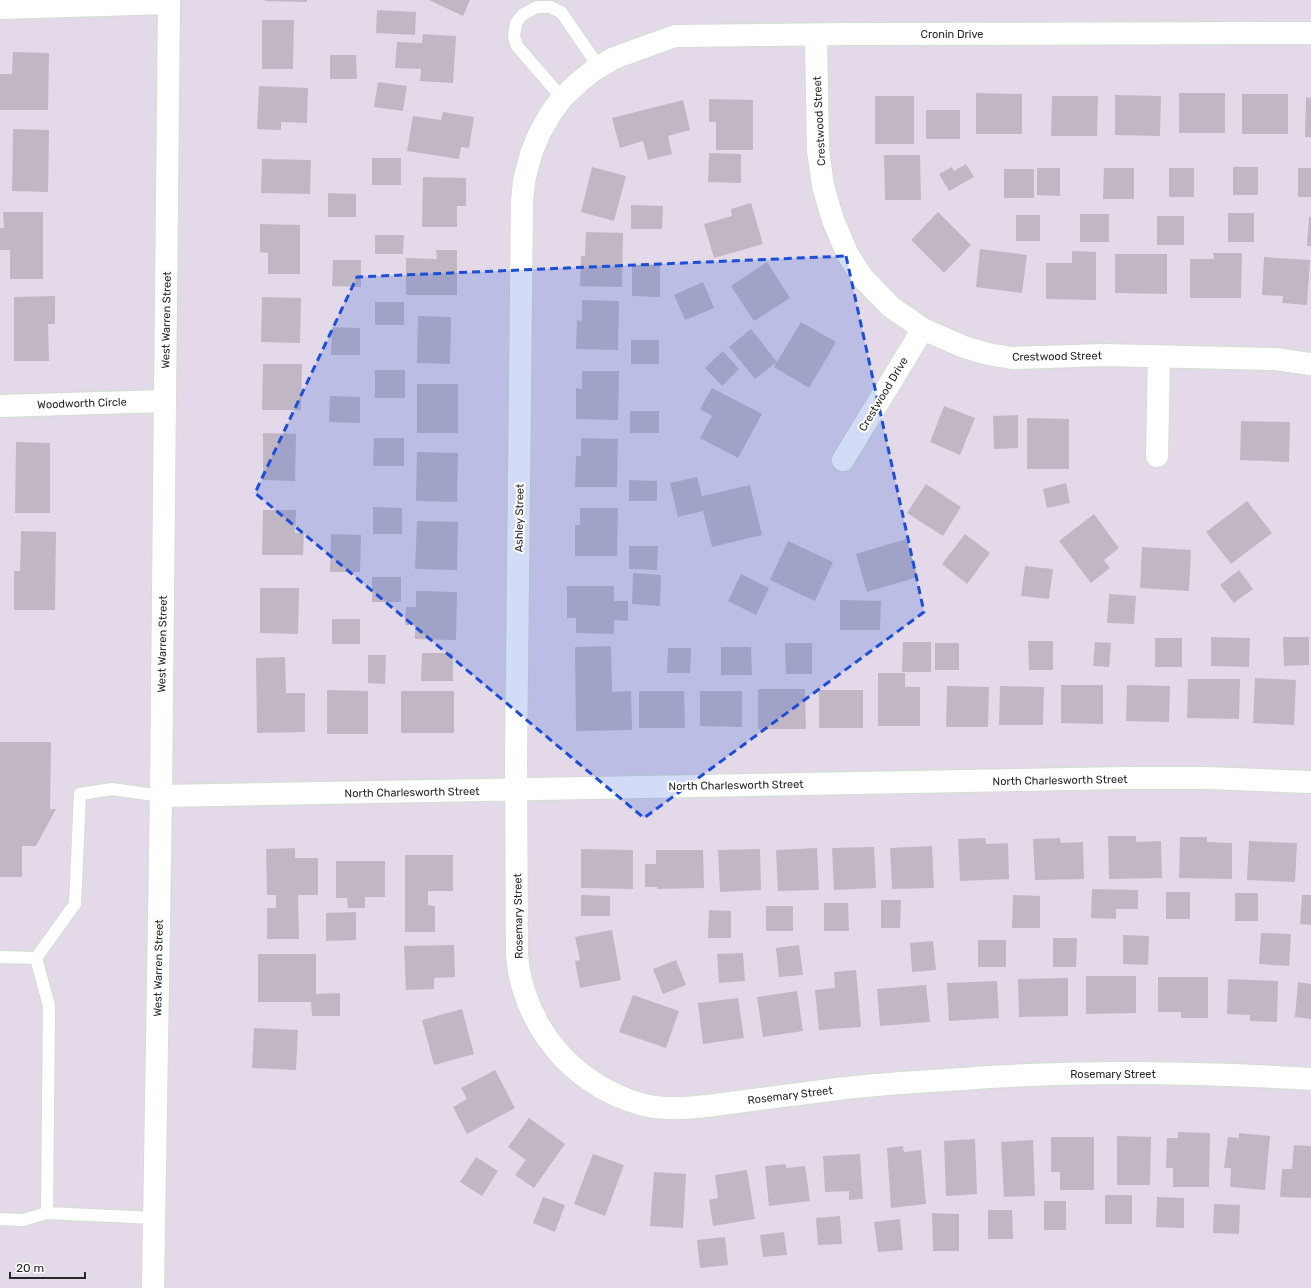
<svg xmlns="http://www.w3.org/2000/svg" width="1311" height="1288" viewBox="0 0 1311 1288" font-family="Rubik,sans-serif">
  <rect width="100%" height="100%" fill="#e4d9e9"/>
  <path fill="#c1b7c4" d="M265 0H307V2L265 1Z
    M429 0H470L463 16Z
    M377 10 416 12 415 35 376 33Z
    M262 20H294L293 69H262Z
    M423 34 456 36 453 83 420 81 421 69 395 68 397 42 422 43Z
    M13 52 49 53 48 110H0V74H12Z
    M330 55H356L357 79H330Z
    M378 82 407 86 403 111 374 107Z
    M259 86 308 88 307 123 281 122V130L257 129Z
    M976 93 1022 94V134H976Z
    M1179 93H1225V133H1179Z
    M1242 94H1288V134H1242Z
    M1115 95 1161 96 1160 136 1115 135Z
    M875 96H914V144H875Z
    M1052 96H1098L1097 136H1051Z
    M1306 97 1311 98V137H1305Z
    M709 99 753 100V150H716V122H709Z
    M683 100 690 130 668 136 672 154 648 160 643 141 620 148 612 118Z
    M926 110H960V139H926Z
    M443 112 474 117 469 148 461 147 459 159 407 151 413 116 441 120Z
    M13 129 49 130 48 192 12 191Z
    M709 153 741 154V183L708 182Z
    M884 155H920L921 200H885Z
    M372 158H401V185H372Z
    M262 159 311 160 310 194 261 193Z
    M966 164 974 177 949 191 939 174 952 167 954 171Z
    M592 167 626 176 614 221 581 212Z
    M1233 167H1258V195H1233Z
    M1037 168H1060V196L1037 195Z
    M1104 168H1134V199H1103Z
    M1169 168H1194V197H1169Z
    M1298 168H1311V197H1298Z
    M1004 169H1034V198H1004Z
    M423 177 466 178V206H457V227H422Z
    M328 193 356 194V217H328Z
    M751 203 763 244 714 258 704 224 732 216 731 209Z
    M631 205 663 206 662 229H631Z
    M3 212H43V279H10V250H0V228H4Z
    M938 212 971 245 944 273 911 240Z
    M1228 213H1254V242H1228Z
    M1080 214H1109V242H1080Z
    M1016 215H1040V241H1016Z
    M1157 216H1184V245H1157Z
    M1309 217H1311V246H1307Z
    M260 224 300 225V274H268V253L260 252Z
    M586 232 623 233 622 287 580 286 581 256H585Z
    M375 235H404L403 254H375Z
    M980 249 1027 255 1022 293 976 287Z
    M436 250H457V295H406V258L437 259Z
    M1072 251 1096 252V300L1046 299V263H1072Z
    M1213 253H1242L1241 298H1190V259H1214Z
    M1115 254H1167V294L1115 293Z
    M1264 257 1310 260 1307 305 1282 303 1283 296 1262 295Z
    M333 260H361V287L332 286Z
    M767 262 790 298 754 321 731 286Z
    M632 265H660V297L632 296Z
    M703 282 714 308 685 320 674 295Z
    M55 296V324H48L49 361H14V297Z
    M262 297 301 298 300 343 261 342Z
    M582 300 619 301 618 350 576 349 577 320 582 321Z
    M375 302H404V325H375Z
    M418 316 451 317 450 364 417 363Z
    M801 322 836 342 809 388 774 367Z
    M332 327 360 328V355H331Z
    M751 329 777 362 755 379 729 347Z
    M631 340H659V364H631Z
    M723 351 739 369 722 386 705 368Z
    M263 364H302L301 410H262Z
    M375 370H405V398H375Z
    M582 371H619L618 420 576 419V388L582 389Z
    M417 384H458V433H417Z
    M712 388 762 414 738 458 700 438 712 416 700 409Z
    M330 396 360 397V423L329 422Z
    M944 406 975 418 960 455 930 442Z
    M630 411H659V433H630Z
    M1018 415V448L994 449 993 416Z
    M1027 418 1069 419V469H1027Z
    M1241 421 1290 422 1289 462 1240 460Z
    M263 433 296 434 295 481 263 480Z
    M374 438H404V466H373Z
    M581 438 618 439 617 487H575L576 456H581Z
    M16 442 50 443V513H15Z
    M417 452 458 453 457 502 416 501Z
    M697 477 702 496 750 485 762 535 712 547 703 511 678 517 670 483Z
    M629 480 657 481V501H629Z
    M1066 483 1070 503 1047 508 1043 489Z
    M926 484 961 507 943 536 907 513Z
    M1247 501 1272 533 1231 564 1206 532Z
    M373 507 402 508V534H373Z
    M580 508H618L617 556H575V525H580Z
    M263 510H296L295 533H304L303 555H262Z
    M1094 514 1119 548 1104 560 1110 568 1091 583 1059 541Z
    M417 521 458 522 457 570 415 569Z
    M21 531 56 532 55 610H14V571H20Z
    M331 534 361 535 360 572H330Z
    M965 534 990 553 967 584 942 564Z
    M906 539 918 577 867 592 856 554Z
    M788 541 833 562 815 601 770 580Z
    M629 546H658L657 570 629 569Z
    M1142 547 1191 550 1189 591 1140 588Z
    M1025 566 1053 569 1049 599 1021 596Z
    M1239 570 1253 589 1234 603 1220 585Z
    M633 573 661 575 660 606 632 604Z
    M741 574 769 588 756 615 728 601Z
    M372 577H401V602H372Z
    M567 586H614V601H628V621L614 620V634L576 633V618H567Z
    M260 588H299L298 634 260 633Z
    M416 591 457 592 456 640 415 639V625H405L406 607H416Z
    M1109 594 1136 596 1134 624 1107 623Z
    M840 600 881 601 880 630H840Z
    M332 619H360V644H332Z
    M1211 637 1250 638 1249 667 1211 666Z
    M1283 637H1309V665L1284 666Z
    M1155 638H1182V667H1155Z
    M1028 641H1053V670H1029Z
    M903 642H931V672H902Z
    M1095 642 1111 643 1109 667 1093 666Z
    M785 643H812V674H786Z
    M935 643H959V670H935Z
    M611 646 612 692 631 691 632 730 576 731 575 647Z
    M721 647H751L752 675H721Z
    M668 648H691L690 673H667Z
    M422 653H453V681H421Z
    M368 655H386L385 684 368 683Z
    M285 657 286 693H305V732L257 733 256 658Z
    M878 673H905V687H920V726H878Z
    M1255 678 1296 680 1294 725 1253 723Z
    M1188 679H1240L1239 719 1187 718Z
    M1061 685H1103V724L1061 723Z
    M1127 685 1170 686 1169 722 1126 721Z
    M947 686 989 687 988 727H946Z
    M1000 686 1044 687 1043 725H999Z
    M758 689H805L806 729H758Z
    M327 690 368 691V734H327Z
    M819 690H863V728H819Z
    M401 691H454V733H401Z
    M639 691H684L685 728H639Z
    M700 691H742V727L700 726Z
    M0 742H51L50 809H56L36 846H22V877H0Z
    M1108 836H1136V842L1161 841 1162 878 1109 879Z
    M1180 837H1207V842L1232 843V879L1179 878Z
    M985 838 986 844 1008 843 1009 879 960 881 958 839Z
    M1060 838 1061 843 1083 842 1084 879 1035 880 1033 839Z
    M1249 841 1297 843 1295 882 1247 880Z
    M932 846 934 888 892 889 890 848Z
    M874 847 876 888 834 890 832 848Z
    M295 848V858H318V895H298L299 939H267V908H276V895H267L266 849Z
    M817 848 819 890 778 891 776 850Z
    M581 849 633 850V889L581 888Z
    M760 849 761 890 720 892 718 850Z
    M656 850H703L704 888 657 889V887H645V864H656Z
    M405 855H453V891H428V905L435 906V932H405Z
    M336 861H385V897H365V908H348L347 898H336Z
    M1092 889 1138 890V909H1116V919L1091 918Z
    M1166 892H1190V919H1166Z
    M1235 893H1258V921H1235Z
    M581 895 610 896V916H581Z
    M1013 895 1040 896V928H1012Z
    M1302 895H1311V925L1300 924Z
    M881 900H901L900 928H881Z
    M824 903H848L849 931H824Z
    M766 906H793V931H766Z
    M709 910 731 911V938H708Z
    M356 912V940L326 941V913Z
    M612 930 621 980 580 988 575 961 580 960 575 937Z
    M1261 933 1291 934 1289 966 1259 964Z
    M1123 935 1149 936 1148 965 1123 964Z
    M1053 938H1077L1076 967H1053Z
    M978 940H1006V967H978Z
    M933 941 936 970 912 972 910 943Z
    M454 945 455 977 434 978V989L406 990 404 946Z
    M799 945 803 975 779 977 776 948Z
    M743 953 745 981 719 983 717 954Z
    M258 954H316V994L340 993V1016H312L311 1002H258Z
    M676 960 686 985 663 994 653 969Z
    M856 970 861 1027 819 1030 815 990 835 988 834 972Z
    M1086 976H1136V1013L1086 1014Z
    M1158 977H1208V1018H1181V1012H1158Z
    M1068 978V1016L1019 1017 1018 979Z
    M1228 979 1278 981 1277 1022 1250 1021V1015L1227 1014Z
    M997 981 999 1018 949 1021 947 983Z
    M1298 982 1311 984V1019L1295 1017Z
    M926 985 930 1022 880 1026 877 989Z
    M797 991 803 1031 763 1037 757 997Z
    M633 995 679 1011 666 1048 619 1032Z
    M738 998 744 1038 703 1044 698 1003Z
    M462 1009 474 1054 434 1065 422 1020Z
    M254 1028 298 1030 296 1070 252 1068Z
    M495 1070 515 1108 467 1134 453 1107 467 1099 461 1088Z
    M529 1118 565 1144 534 1188 515 1175 526 1160 508 1147Z
    M1178 1132 1210 1133 1209 1187H1173V1168H1166L1167 1138H1178Z
    M1239 1133 1270 1136 1265 1190 1230 1187 1231 1168H1224L1228 1137 1239 1138Z
    M1117 1136 1151 1137 1150 1185H1117Z
    M1051 1137H1094V1190H1060V1172H1051Z
    M975 1139 977 1194 946 1196 944 1141Z
    M1033 1140 1035 1196 1004 1197 1001 1142Z
    M1294 1145 1311 1146V1198L1280 1197 1282 1169H1292Z
    M903 1146 904 1152 921 1150 926 1204 891 1208 887 1148Z
    M593 1154 624 1165 605 1216 574 1204Z
    M860 1154 863 1199 849 1200V1191L825 1192 823 1156Z
    M476 1157 498 1171 482 1196 460 1182Z
    M786 1164V1168L805 1166 810 1201 769 1206 765 1166Z
    M747 1170 755 1219 713 1226 709 1200 718 1198 715 1175Z
    M654 1172 686 1174 683 1228 650 1226Z
    M1105 1195H1132V1224H1105Z
    M543 1197 565 1205 555 1232 533 1223Z
    M1157 1197 1184 1198V1228L1156 1227Z
    M1044 1201H1066V1230H1044Z
    M1214 1204 1240 1205 1239 1234 1213 1233Z
    M988 1210H1012L1013 1239H988Z
    M932 1213 959 1214V1251H933Z
    M840 1216 842 1244 818 1245 816 1218Z
    M900 1219 903 1250 878 1252 874 1222Z
    M784 1232 787 1255 763 1257 760 1235Z
    M725 1237 728 1265 700 1268 697 1240Z"/>
  <g fill="none" stroke-linecap="round" stroke-linejoin="round">
    <g stroke="#d0e0ce" stroke-width="14">
      <path id="service" d="M562 98 517 46 514 36 516 23 522 15 537 7H550L561 12 599 67
        M0 957 36 958 75 904 80 794 112 789 161 796
        M36 958 49 1006 47 1213 154 1218
        M0 1219 23 1220 47 1213"/>
    </g>
    <g stroke="#d0e0ce" stroke-width="24">
      <path id="minor" d="M0 8 169 3
        M1311 33 846 34 675 36 614 58 594 70 579 82 562 98 551 113 539 134 531 154 524 181 522 202 516 762 517 954C518 964 519 975 522 984 538 1042 580 1085 637 1103 666 1113 707 1106 737 1102 768 1098 799 1094 830 1090 873 1084 918 1082 962 1079 1078 1070 1195 1072 1311 1079
        M816 35 818 150 823 186 833 220 847 253 862 277 891 307 923 329 964 347 988 354 1012 358 1104 355 1275 359 1311 364
        M0 406 165 401
        M1157 456 1159 357
        M843 460 923 329
        M161 796 1127 778H1207L1311 782"/>
    </g>
    <g stroke="#d0e0ce" stroke-width="24">
      <path id="secondary" d="M153 1288 161 796 169 0"/>
    </g>
    <use href="#service" stroke="#fff" stroke-width="12"/>
    <use href="#minor" stroke="#fff" stroke-width="22"/>
    <use href="#secondary" stroke="#fff" stroke-width="22"/>
  </g>
  <path fill="#1d4ed8" fill-opacity="0.2" stroke="#1d4ed8" stroke-width="3" stroke-dasharray="8 5" stroke-linejoin="round" d="M846 256 924 612 644 818 255 493 357 277Z"/>
  <g text-anchor="middle" stroke-width="4" stroke-linejoin="round" paint-order="stroke">
    <g font-size="11" fill="#272727" stroke="#fff">
      <text x="952" y="38">Cronin Drive</text>
      <text transform="translate(819 121) rotate(-93)" y="4">Crestwood Street</text>
      <text transform="translate(166 320) rotate(-89)" y="4">West Warren Street</text>
      <text transform="translate(1057 356) rotate(-1)" y="4">Crestwood Street</text>
      <text transform="translate(883 394) rotate(-59)" y="4">Crestwood Drive</text>
      <text transform="translate(82 403) rotate(-2)" y="4">Woodworth Circle</text>
      <text transform="translate(519 518) rotate(-89)" y="4">Ashley Street</text>
      <text transform="translate(162 644) rotate(-89)" y="4">West Warren Street</text>
      <text transform="translate(1060 780) rotate(-1)" y="4">North Charlesworth Street</text>
      <text transform="translate(736 785) rotate(-1)" y="4">North Charlesworth Street</text>
      <text transform="translate(412 792) rotate(-1)" y="4">North Charlesworth Street</text>
      <text transform="translate(518 916) rotate(-91)" y="4">Rosemary Street</text>
      <text transform="translate(158 968) rotate(-89)" y="4">West Warren Street</text>
      <text x="1113" y="1078">Rosemary Street</text>
      <text transform="translate(790 1095) rotate(-7)" y="4">Rosemary Street</text>
    </g>
  </g>
  <path d="M10 1272v6h75v-6" fill="none" stroke="#272727" stroke-width="2"/>
  <text x="16" y="1272" font-size="12" fill="#272727" stroke="#ffffff" stroke-width="3" paint-order="stroke">20 m</text>
</svg>
